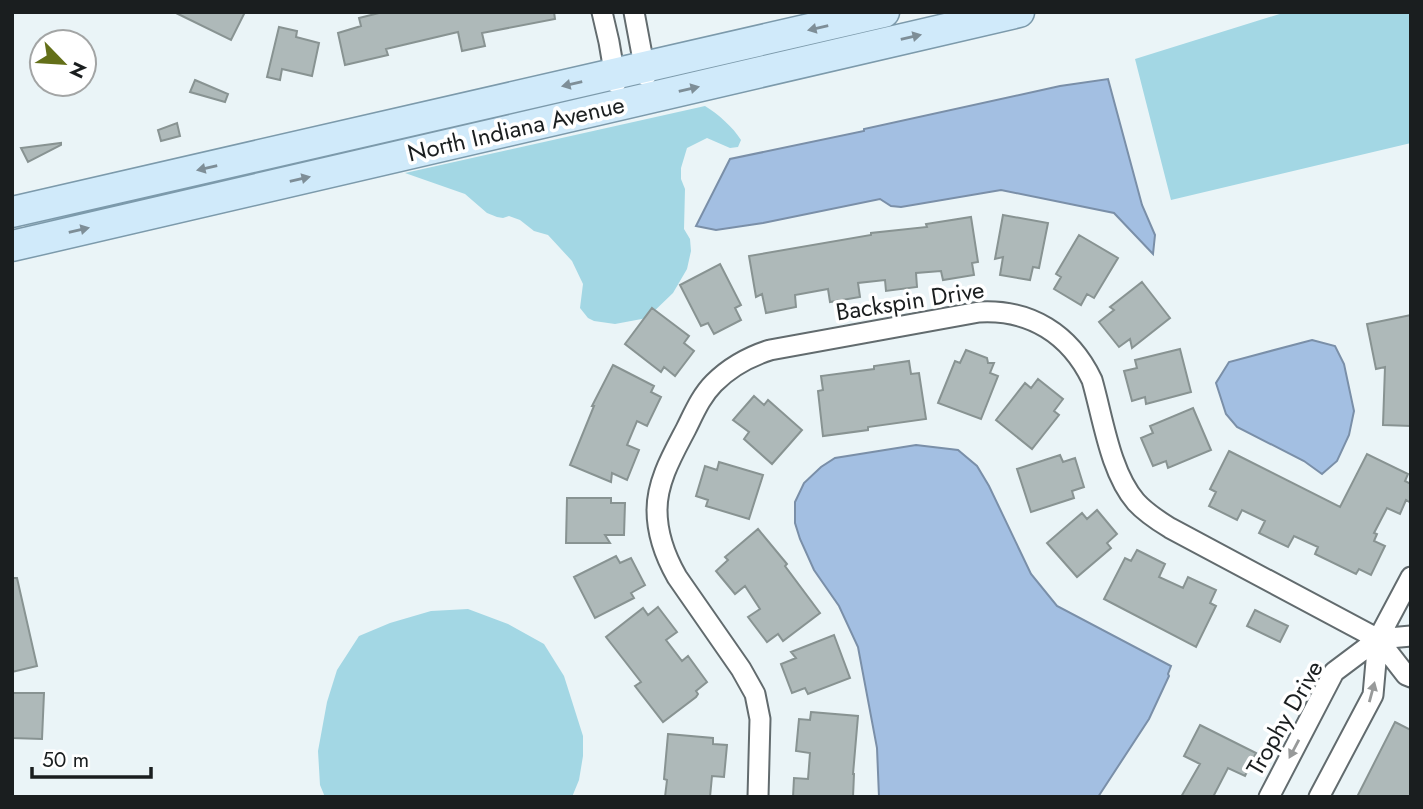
<svg xmlns="http://www.w3.org/2000/svg" width="1423" height="809" viewBox="0 0 1423 809" font-family="Jost,sans-serif">
  <rect width="100%" height="100%" fill="#eaf4f7"/>
  <path fill="#a3d7e4" d="M1286 12H1411V143L1171 200 1135 59Z
    M705 106C718 114 733 127 741 140L738 147 730 148 707 138 687 148 681 168V179L685 189 684 229 690 239 691 251 687 269 673 293 647 318 615 324 594 321 588 318 580 308 583 284 572 261 548 235 534 231 520 220 509 216 503 218 497 217 487 213 465 194 405 173Z
    M468 609 508 624 544 644 564 676 583 736V756L579 780 572 797H325L320 785 318 751 327 702 337 670 359 636 390 623 431 611Z"/>
  <path fill="#a3bfe2" stroke="#7a8fa8" stroke-width="2" d="M1108 79 1142 205 1155 235 1153 254 1114 213 1001 190 901 207 891 206 880 199 763 223 716 230 696 226 730 159 864 131V129L1060 86Z
    M1312 340 1335 346 1344 364 1354 411 1349 435 1337 461 1322 474 1304 461 1237 427 1226 414 1216 383 1229 362Z
    M916 445 958 450 977 466 989 486 1031 574 1057 606 1171 666 1168 674 1169 676 1149 719 1098 797H879L877 748 858 647 839 606 814 570 800 539 795 523V502L804 483 821 467 835 458Z"/>
  <path fill="#aeb9b9" stroke="#889392" stroke-width="2" d="M174 12H245L231 40Z
    M383 12H554L555 19 482 33 485 46 462 51 458 32 386 49 388 55 345 65 338 33 361 26 359 18Z
    M279 27 297 31 296 37 319 43 312 76 282 69 280 80 267 77Z
    M195 80 228 94 225 102 190 92Z
    M177 123 180 136 161 141 158 130Z
    M61 143V145L28 162 21 148Z
    M1003 215 1048 223 1039 268 1033 267 1030 280 1000 275 1003 257 995 259Z
    M971 217 978 262 972 263 974 275 943 280 941 271 916 273 917 287 886 291 885 280 858 283 860 297 830 302 828 289 795 295 796 307 766 313 762 294 756 297 749 256 871 235V233L927 227 926 224Z
    M1079 235 1118 258 1094 298 1087 294 1081 305 1054 289 1061 277 1056 274Z
    M720 264 741 305 735 308 741 320 714 334 708 323 701 326 680 285Z
    M1142 282 1170 318 1132 348 1130 339 1119 347 1099 322 1114 310 1110 307Z
    M652 308 689 336 684 343 694 351 675 376 664 367 661 372 625 344Z
    M1411 315V426L1383 425 1385 367 1376 369 1367 324Z
    M1180 349 1191 392 1146 404 1145 397 1132 401 1124 371 1137 368 1135 360Z
    M966 350 987 358 988 363H994L990 373 998 376 981 419 938 403 955 361 960 363Z
    M909 361 911 374 919 373 926 419 868 427V430L823 436 818 391 823 390 821 376 874 369V366Z
    M613 365 654 386 651 392 661 397 647 426 637 421 627 445 639 450 627 480 612 473 611 482 570 465 594 406H592Z
    M1038 379 1063 399 1054 411 1059 415 1032 449 996 420 1025 383 1031 388Z
    M754 396 764 405 768 400 802 430 772 464 744 439 749 432 733 420Z
    M1193 408 1211 450 1168 468 1166 461 1153 466 1141 438 1153 433 1150 426Z
    M1229 451 1340 507 1367 454 1408 474 1405 481 1411 484V503L1406 500 1400 514 1387 508 1374 533 1377 534 1374 541 1385 546 1371 575 1359 569 1356 574 1315 554 1318 547 1294 536 1288 547 1259 533 1265 521 1242 510 1237 520 1209 506 1216 492 1210 489Z
    M1060 455 1063 462 1075 458 1084 487 1072 491 1074 498 1031 512 1017 469Z
    M719 462 763 475 749 519 706 506 708 500 696 496 705 466 717 470Z
    M567 498H611V503H625L624 535H605L610 543H566Z
    M1097 510 1117 534 1107 543 1111 548 1077 577 1047 543 1082 513 1087 519Z
    M758 529 787 564 785 566 820 613 783 641 778 634 767 642 748 617 760 609 745 586 735 594 716 571 728 560 725 557Z
    M1137 550 1165 564 1159 577 1183 588 1188 577 1216 590 1210 603 1216 606 1196 647 1104 599 1125 558 1131 561Z
    M616 556 620 563 631 558 645 585 631 593 634 598 595 618 574 577Z
    M12 578H17L37 666 12 672Z
    M658 607 677 632 666 640 682 661 688 656 707 682 696 691 698 694 696 697 663 722 635 686 641 682 606 637 643 608 648 615Z
    M1255 610 1288 626 1280 642 1247 626Z
    M834 635 850 678 808 694 805 688 792 693 781 664 796 658 791 652Z
    M12 693H44L42 739 12 738Z
    M811 712 858 716 853 774H854L853 797H793L794 778 808 779 810 753 796 751 799 719 810 720Z
    M1395 722 1411 730V797H1357Z
    M1200 725 1256 753 1245 776 1228 768 1213 797H1181L1200 764 1184 756Z
    M668 734 713 738V744L727 745 724 777 712 776 710 797H665L667 780 664 779Z"/>
  <g fill="none" stroke-linecap="round" stroke-linejoin="round">
    <g stroke="#626b6e" stroke-width="23">
      <path id="street" d="M602 12 609 42 616 83
        M634 12 646 76
        M1378 639 1411 636
        M758 797 760 719 755 694 741 669 677 577C665 556 657 535 657 510 657 481 673 454 686 429 694 413 701 396 714 383 730 367 748 357 770 350L979 312C1030 309 1070 334 1092 380 1103 418 1110 472 1136 502 1146 513 1157 520 1170 528L1378 639 1406 675 1411 677
        M1269 797 1334 672 1378 639
        M1319 797 1373 695 1378 639 1411 577"/>
    </g>
    <g stroke="#7c9aab" stroke-width="33">
      <path id="primary" d="M12 212 884 12
        M12 246 1019 12"/>
    </g>
    <use href="#street" stroke="#fff" stroke-width="19"/>
    <use href="#primary" stroke="#d0eafa" stroke-width="30"/>
  </g>
  <defs><path id="oneway-solid" d="M-6-.8H1V-3.2L6.5 0L1 3.2V.8H-6Z" transform="scale(1.75)"/></defs>
  <g fill="#7e8e97">
    <use href="#oneway-solid" transform="translate(818 28) rotate(167)"/>
    <use href="#oneway-solid" transform="translate(911 37) rotate(-13)"/>
    <use href="#oneway-solid" transform="translate(572 84) rotate(167)"/>
    <use href="#oneway-solid" transform="translate(689 89) rotate(-13)"/>
    <use href="#oneway-solid" transform="translate(207 168) rotate(167)"/>
    <use href="#oneway-solid" transform="translate(300 179) rotate(-13)"/>
    <use href="#oneway-solid" transform="translate(79 230) rotate(-13)"/>
  </g>
  <g fill="#989a9a">
    <use href="#oneway-solid" transform="translate(1372 692) rotate(-75)"/>
    <use href="#oneway-solid" transform="translate(1294 749) rotate(118)"/>
  </g>
  <g text-anchor="middle" stroke-width="7" stroke-linejoin="round" paint-order="stroke">
    <g font-size="24" fill="#1a1e1f" stroke="#fff">
      <text transform="translate(516 129) rotate(-13)" y="8">North Indiana Avenue</text>
      <text transform="translate(910 301) rotate(-9)" y="8">Backspin Drive</text>
      <text transform="translate(1285 718) rotate(-60)" y="8">Trophy Drive</text>
    </g>
  </g>
  <rect width="1423" height="809" fill="none" stroke="#1a1e1f" stroke-width="28"/>
  <g transform="translate(63 63) rotate(115)"><circle r="33" fill="#ffffff" stroke="#a3a5a5" stroke-width="2"/>
  <path d="M0-5L12 26L0 18L-12 26Z" fill="#636f18"/>
  <text y="-10" font-size="19" font-weight="bold" text-anchor="middle" fill="#1a1e1f">N</text>
  </g>
  <path d="M32 767v10h119v-10" fill="none" stroke="#1a1e1f" stroke-width="3.5"/>
  <text x="42" y="767" font-size="21" fill="#1a1e1f" stroke="#ffffff" stroke-width="5" paint-order="stroke">50 m</text>
</svg>
